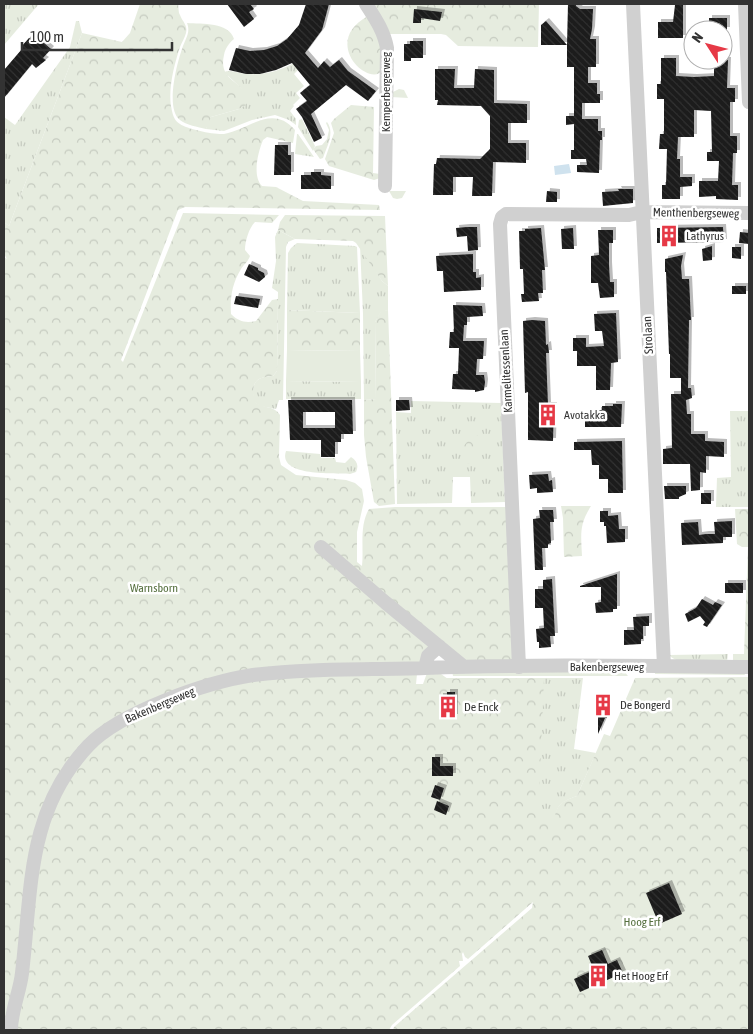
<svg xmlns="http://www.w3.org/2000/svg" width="753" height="1034" viewBox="0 0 753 1034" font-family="'Asap Condensed',sans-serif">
  <defs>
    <pattern id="grass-tufts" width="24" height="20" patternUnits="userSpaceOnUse" patternTransform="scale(1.25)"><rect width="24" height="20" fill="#e6ecdf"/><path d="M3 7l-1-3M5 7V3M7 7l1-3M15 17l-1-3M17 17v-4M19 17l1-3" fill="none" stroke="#c6cbc0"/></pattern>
    <pattern id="forest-crowns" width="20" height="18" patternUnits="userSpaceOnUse" patternTransform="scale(1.25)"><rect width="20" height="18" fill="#e6ecdf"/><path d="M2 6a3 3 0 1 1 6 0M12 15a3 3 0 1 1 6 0" fill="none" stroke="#c6cbc0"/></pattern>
    <pattern id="building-back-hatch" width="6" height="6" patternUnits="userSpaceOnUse" patternTransform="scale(1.25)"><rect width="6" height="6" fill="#1a1a1a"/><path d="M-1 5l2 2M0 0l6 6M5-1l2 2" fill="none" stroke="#333"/></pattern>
    <filter id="shadow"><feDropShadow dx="3" dy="-3" stdDeviation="0" flood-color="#0004"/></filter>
  </defs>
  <rect width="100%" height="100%" fill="#fff"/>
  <path fill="url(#grass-tufts)" d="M4 4H39L4 45Z
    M76 21H79L82 33 9 226 4 222V117L15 125 70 47Z
    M294 63 302 66 294 74 304 86 296 93 300 98 293 105 294 106 290 111 296 119V125L289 120 275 115 252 120 224 131 206 129 208 121 211 117 239 109 246 104 241 88 224 72C231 69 240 74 248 74 265 75 279 71 294 63Z
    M399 89 404 90 408 98 391 97 393 92Z
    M302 119 315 146 313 151 298 127 299 120Z
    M297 134H298L314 157 295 154Z
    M389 191H406L402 198 397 199 393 198Z
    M278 230 295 239 288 242 286 247 283 400H279L276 409 260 406 254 402C251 384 254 377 273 376L277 371 278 292 272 288 276 261 275 237Z
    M297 243 355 246 357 247 360 313 287 310 288 253 291 248Z
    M360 245 382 281 388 286V310L381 312 375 322 376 399 364 400 363 314Z
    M286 381 361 382V399H286Z
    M411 401 501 403 505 502 471 503 470 477H453L452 503 397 504 396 412 411 413Z
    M730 411H749V507H716L717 478 731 477Z
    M286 451 320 454 321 458H335L336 462 345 463 351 457C357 461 359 465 356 472L350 474C335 473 277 477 286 451Z
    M728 654 727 662C711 662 679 667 669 655Z
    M733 654H749V662L733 661Z
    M655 670 743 671 745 675 655 674Z
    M452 671H624L628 676H453Z
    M445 678H583L574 749 596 753 577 796C553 804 557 810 554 832L404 770Z"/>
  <path fill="url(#forest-crowns)" d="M140 4H178C179 7 178 12 180 15 182 21 188 25 186 33 185 37 182 42 180 47 174 65 167 92 172 111 173 116 175 121 180 124 187 129 215 135 224 134 250 129 272 104 295 130L293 143 267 137 263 140C258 152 252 176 262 186L276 187 303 201 379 205 380 210 185 207 178 210 121 360 123 362 183 213 279 215 272 223 255 222C249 228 245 241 245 250L250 256C248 262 244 264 241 269 232 284 230 297 231 314 239 322 246 323 256 321L272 300 278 299 277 371 273 376C254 377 251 384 255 402 263 409 274 405 280 415L279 457 281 465 296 475 346 480 355 483 362 489 364 501 357 532V562L362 566C364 548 359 526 369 509L395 507H507L513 663 465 664 441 646 417 674 416 684H423L427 673 441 674 448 679 544 678 538 822 554 826C555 806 559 802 577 796L604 734 610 736 635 678 749 677V1030H393L394 1027 532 908 533 902 468 959 465 957 463 952 462 954 463 961H459L460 966 392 1025 389 1030H4V257L7 259 4 254V222L9 226 82 33 122 42 130 33Z
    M371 4H539L538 47 458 46 446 35 441 34H390Z
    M368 16 379 34 383 70C369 89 320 42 368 16Z
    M187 23C202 24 229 22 234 39 229 43 225 49 224 55 217 85 251 80 246 105L239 109 211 117 206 129C198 127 186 125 180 120 165 109 177 63 182 49 185 39 191 33 187 23Z
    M351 105 374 107 373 173 380 174V178L374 180 329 166 325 159 334 133 331 123 334 119Z
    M327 122C335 133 327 146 323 158L320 159 313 149 316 146 322 145 327 139 329 130 326 123Z
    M285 215 385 216 388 286 382 281 356 243 353 241 295 239 278 230 280 222Z
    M287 310 360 313V351L287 350Z
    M388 310 395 504 379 506 374 502 366 457 364 435V400L376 399 375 322 381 311Z
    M473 434 479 436 482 440C478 448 469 449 474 459L472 464H463L461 461 463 447Z
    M561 506H591C579 525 581 534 582 556L564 557 563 518Z
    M735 509H749V654H744L748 547H742L737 544Z"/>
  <path fill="#e6ecdf" d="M287 350 360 351 361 382 286 381Z"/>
  <path fill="#cfe2ee" d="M569 164 571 173 555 175 554 166Z"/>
  <path fill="url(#building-back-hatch)" fill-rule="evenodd" filter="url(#shadow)" d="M227 4H250L254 9 249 12 254 19 244 27Z
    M306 4H329L322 30 305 53 318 68 324 61 330 67 339 60 348 71 376 91 368 101 346 85 311 114 322 138 314 142 302 117 296 109 307 101 300 93 310 85 292 63 276 70 260 74H246L229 70 236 48 250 51 264 50 277 46 287 39 299 25Z
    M568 4H576V6L580 9H593L592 29 590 39H596V67H588V83H597V94H600V103H582V119H598V131H602V140H600L599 173 577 172V165H587L586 159H571V150H574V124L566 125V116H574V67H567V45H541V25L546 21 567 45Z
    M675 5H683V38H658V22H673Z
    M414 9 442 12 440 21 421 18V23H413Z
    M709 18H727V30H709Z
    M37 37 51 49 43 58 46 60 36 68 32 64 4 98V70L22 49 21 47 29 38 34 41Z
    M410 41H423V58H411V61H404V44H410Z
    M661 58H676V76L694 77 714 76V60H728L727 88H735V102H730V136H737V153H733L732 185H738V200L716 199V196L699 197V181H718L719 161H707V152H712L711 111 694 110V137H678L677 159H680V177H692V186L680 187V199H662V185H666L667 149H659L660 134H664V99H657V84H661Z
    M435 69H455L454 88H474L475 69 494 70V103L527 104V123H508V143H526V163L493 162 492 196H472L473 177H453V195H433L434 164H436L437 158 480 159 490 149V116L481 106 437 105 438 100H435Z
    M275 145H288V155H291V175H274Z
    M311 172H321V175L331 176V189H301V175H311Z
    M618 189H633V203L603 206 602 192 619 191Z
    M547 191 557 192V202H546Z
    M467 227H477L478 250 468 251 467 236 457 237 456 228Z
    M723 227 724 242 657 243V228Z
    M541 228 545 270H542L543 293H538L539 301 522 302 521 294H524L523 269H520L519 231H525V229Z
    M573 228 574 249H562L561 229Z
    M598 230H613V243H609V265L610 282H614V297L600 298 598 283H591V256L599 255Z
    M740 232 749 233V244L739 243Z
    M712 246V260L703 261 702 249Z
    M732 247H741V259L732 258Z
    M473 254V272H476V278L481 277V290L444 292 443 271H437L436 256Z
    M683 255 681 266 682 279H689L691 320H689L688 388H691L692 398 686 400 687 414H691V434H705V441L724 442V457L706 456V473L700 472V490L691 491 690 464H663V449L672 448 671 394H681V378H670V354H669L666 272H665V259Z
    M249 264 258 268V270L264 273 265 277 259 282 244 275Z
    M732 286H746V294H732Z
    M236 296 260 299 258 308 234 304Z
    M453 305 482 306 483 316 467 317V325H464L463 341H484L483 359H477L476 375H484L485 382 484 390 475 392V390L452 389 453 374H458L459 348H449L450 332H454Z
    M616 313 618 362 611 363 610 390H596V366H577V351H573V338H586V347L604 346 602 331H595L594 314Z
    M532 320 545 321 546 345 548 344 549 353H546L548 405H554L553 441 528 440V392L525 393 523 321Z
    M288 400H352L353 434H341V442H335V457H321V440H290ZM303 412H335V428H303Z
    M396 400H409L410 410 396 411Z
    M613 404H622L621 427H585V416H598V410H602V406H613Z
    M622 441 623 493H608V479H599V465H592L591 450H574V442Z
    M548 474 549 481 552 480 553 492 537 493V488L530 489 529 475Z
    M664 486H686V494L679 497V499H665Z
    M701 493H711V504H701Z
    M539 510H553L554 522H550L551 543 548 544V548H542L543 570H535L533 519 540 518Z
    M600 511H608V516L618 515 619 529H625V542L607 543 606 526H604V522H600Z
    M732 521V537H723V543L682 545 681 523 698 522 699 535 706 534H715L714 522Z
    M617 574V609H613V612L596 613 595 603 601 602V587H580V586Z
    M552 579 555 636H550L551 647 539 648V642H537L536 629 544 628 543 608H535V589H543V580Z
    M725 583H743V593H725Z
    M702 599 713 605 715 602 722 605 707 627 703 625 705 622 700 616 688 622 685 614 696 608Z
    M649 616V626H643V639H641V644L624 645V630H634L633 617Z
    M447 692H455V717H441L440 696H447Z
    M598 698H607V718H605L598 734Z
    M432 757H440V766H453V776H432Z
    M435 785 444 788 440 800 431 797Z
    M437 801 449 806 446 815 434 810Z
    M669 883 682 914 659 924 646 893Z
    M602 950 608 964 617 960 623 973 580 992 574 979 594 970 588 956Z"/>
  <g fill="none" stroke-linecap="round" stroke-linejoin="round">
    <path stroke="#d0d0d0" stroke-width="14" d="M366 4C375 18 384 31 387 48L385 186
      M633 4 664 666
      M745 4 749 102
      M321 547 386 603 464 667
      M519 667 500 224 502 217 506 214 629 215 642 212 749 213
      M425 668 428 656 439 646
      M11 1030C11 1010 20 992 22 973 32 890 26 812 88 746 120 712 207 682 253 675 310 668 368 670 425 668 533 664 641 666 749 667"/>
  </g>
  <defs>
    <g id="building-bare" transform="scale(1.725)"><path d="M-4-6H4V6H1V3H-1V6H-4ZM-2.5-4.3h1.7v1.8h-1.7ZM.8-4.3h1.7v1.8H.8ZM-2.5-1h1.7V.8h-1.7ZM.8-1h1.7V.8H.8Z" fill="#e63946" stroke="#fff" stroke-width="2.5" paint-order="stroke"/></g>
  </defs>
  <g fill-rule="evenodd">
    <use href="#building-bare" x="669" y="236"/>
    <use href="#building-bare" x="548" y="415"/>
    <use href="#building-bare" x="603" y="705"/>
    <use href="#building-bare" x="448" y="707"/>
    <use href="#building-bare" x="598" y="976"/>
  </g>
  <g text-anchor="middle" stroke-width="5" stroke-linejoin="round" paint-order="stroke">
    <g font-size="12" fill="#333" stroke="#fff">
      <text transform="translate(386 92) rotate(-90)" y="4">Kemperbergerweg</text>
      <text transform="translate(696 213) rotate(1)" y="4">Menthenbergseweg</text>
      <text transform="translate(648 335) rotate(-93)" y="4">Strolaan</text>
      <text transform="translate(506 371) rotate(-93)" y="4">Karmelitessenlaan</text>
      <text x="607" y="671">Bakenbergseweg</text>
      <text transform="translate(160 705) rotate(-23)" y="4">Bakenbergseweg</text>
    </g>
    <g font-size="12" fill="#333" stroke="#fff" text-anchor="start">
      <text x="686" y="240">Lathyrus</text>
      <text x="564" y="419">Avotakka</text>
      <text x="620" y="709">De Bongerd</text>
      <text x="464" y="711">De Enck</text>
      <text x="614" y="980">Het Hoog Erf</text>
    </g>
    <g font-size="12" fill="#56703f" stroke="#fff">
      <text x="154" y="592">Warnsborn</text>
      <text x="642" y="926">Hoog Erf</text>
    </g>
  </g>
  <rect width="753" height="1034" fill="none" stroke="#333333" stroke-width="10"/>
  <g transform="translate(708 45) rotate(306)"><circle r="24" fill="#ffffff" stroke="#adadad"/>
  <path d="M0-4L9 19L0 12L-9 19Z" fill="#e63946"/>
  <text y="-8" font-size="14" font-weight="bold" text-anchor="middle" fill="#333333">N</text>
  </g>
  <path d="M22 42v8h150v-8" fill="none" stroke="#333333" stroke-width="2.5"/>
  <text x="30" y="42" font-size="15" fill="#333333" stroke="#ffffff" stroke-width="4" paint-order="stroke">100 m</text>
</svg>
